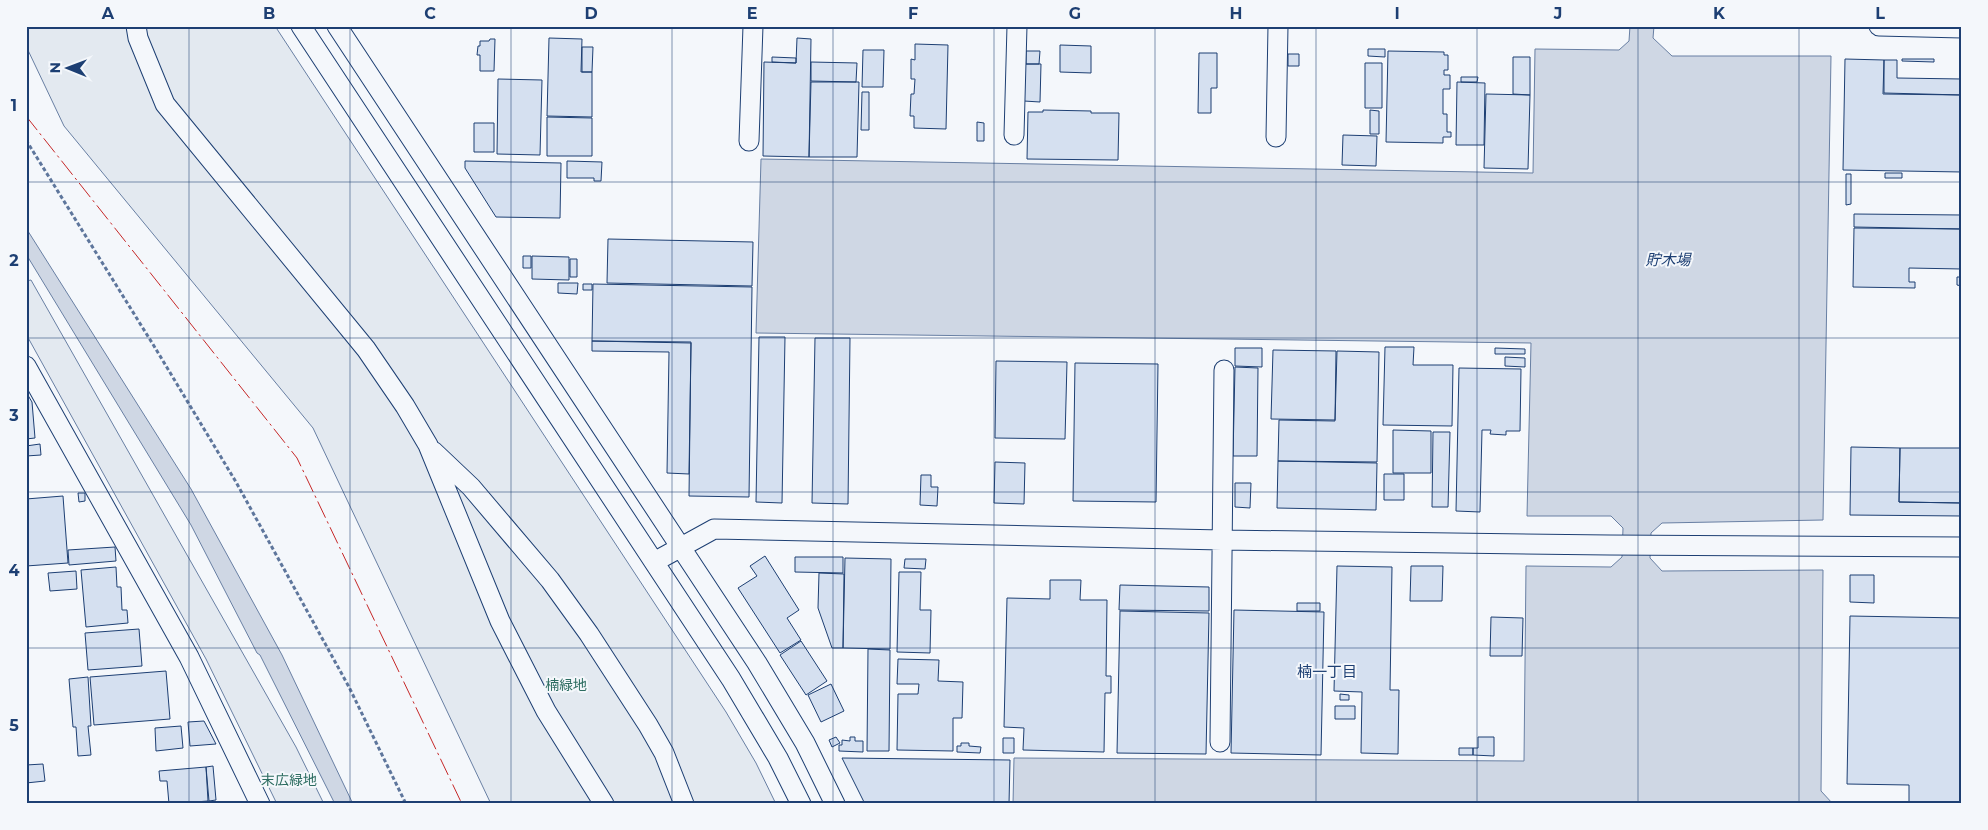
<svg xmlns="http://www.w3.org/2000/svg" width="1988" height="830" viewBox="0 0 1988 830" font-family="Montserrat,'Noto Sans JP',sans-serif">
  <rect width="100%" height="100%" fill="#f4f7fb"/>
  <path fill="#e3e9f0" stroke="#687fa3" d="M26 26H275L726 712 756 763 776 804H491L313 428 64 126 26 46Z
    M31 280 296 747 324 804H277L206 659 26 334V281Z"/>
  <path fill="#cfd7e4" stroke="#687fa3" d="M1630 26H1654L1653 38 1672 56H1831L1823 520 1662 523 1651 533 1650 558 1662 571 1823 570 1821 791 1833 804H1013L1014 758 1524 761 1526 566 1611 567 1622 557 1623 528 1611 516H1527L1531 343 756 333 761 159 1533 173 1535 49 1619 50 1629 41Z
    M26 228 191 489 282 655 353 804H335L260 655 257 653 191 525 26 254Z"/>
  <path fill="#d5e0f0" stroke="#1d3f73" d="M549 38 582 39 581 72H592V117L547 116Z
    M797 38 811 39 809 157 763 156 764 62 796 63Z
    M490 39H495L494 71H480V55H477L478 46H480V41H489Z
    M915 44 948 45 946 129 914 128V116H910L911 94H914L915 79H911V59L915 60Z
    M1060 45 1091 46V73L1060 72Z
    M582 47H593L592 72H582Z
    M1368 49H1385V57L1368 56Z
    M863 50H884L883 87H862Z
    M1026 51H1040L1039 64H1026Z
    M1388 51 1444 52V55H1448V70H1444V75H1450V89H1443V114H1447V132H1451V137H1443V143L1386 142Z
    M1199 53H1217V88H1211V113H1198Z
    M1288 54H1299V66H1288Z
    M772 57 796 58V63L772 62Z
    M1513 57H1530V95L1513 94Z
    M1845 59 1884 60 1883 94 1962 95V172L1843 170Z
    M1902 59H1934V62L1902 61Z
    M1884 60H1897V78L1962 79V95L1884 93Z
    M811 62 857 63 856 82 811 81Z
    M1365 63H1382V108H1365Z
    M1025 64H1041L1040 102 1024 101Z
    M1461 77H1478L1477 82H1461Z
    M498 79 542 80 540 155 497 154Z
    M811 82H859L857 157H809Z
    M1457 82 1485 83 1484 145H1456Z
    M862 92H869V130H861Z
    M1486 94 1530 95 1528 169 1484 168Z
    M1043 110 1091 111V113H1119L1118 160 1027 159 1028 112H1043Z
    M1370 110 1379 111V134H1370Z
    M547 117 592 118V156H547Z
    M977 122 984 123V141H977Z
    M474 123H494V152H474Z
    M1343 135 1377 136 1376 166 1342 165Z
    M465 161 561 163 560 218 496 217 465 168Z
    M567 161 602 162 601 181H594V178H567Z
    M1885 173H1902V178H1885Z
    M1846 174H1851V204L1846 205Z
    M1854 214 1962 215V229L1854 227Z
    M1854 228 1962 229V269L1909 268V282H1915V288L1853 287Z
    M608 239 753 242 752 286 607 283Z
    M523 256H531V268H523Z
    M532 256 569 257V280L532 279Z
    M570 259H577V277H570Z
    M1957 277H1962V286L1957 285Z
    M558 283H578L577 294 558 293Z
    M583 284H592V290H583Z
    M593 284 752 287 749 497 689 496 691 342 592 341Z
    M759 337H785L782 503 756 502Z
    M815 338H850L848 504 812 503Z
    M592 341 691 343 689 474 667 473 669 352 592 351Z
    M1385 347H1414L1413 365H1453L1452 426 1383 425Z
    M1235 348H1262V367L1235 366Z
    M1495 348 1525 349V354H1495Z
    M1273 350 1336 351 1335 420 1271 419Z
    M1337 351 1379 352 1377 462 1278 461 1279 420 1335 421Z
    M1505 357 1525 358V367L1505 366Z
    M996 361 1067 362 1065 439 995 438Z
    M1075 363 1158 364 1156 502 1073 501Z
    M1235 367 1258 368 1257 456H1233Z
    M1459 368 1521 369 1520 431H1506V435L1490 434 1491 430H1482L1480 512 1456 511Z
    M26 392 32 402 35 438 26 439Z
    M1393 430 1431 431V473H1393Z
    M1433 432H1450L1448 507H1432Z
    M40 444 41 455 26 456V446Z
    M1851 447 1900 448 1899 502 1962 503V516L1850 515Z
    M1900 448H1962V503L1899 502Z
    M1278 461 1377 463 1376 510 1277 508Z
    M995 462 1025 463 1024 504 994 503Z
    M1384 474H1404V500H1384Z
    M921 475H931V487H938L937 506 920 505Z
    M1235 483H1251L1250 508 1235 507Z
    M78 493H85V501L79 502Z
    M63 496 68 563 26 566V499Z
    M115 547 116 561 69 565 68 550Z
    M765 556 799 610 787 618 801 640 780 653 738 588 757 576 750 566Z
    M795 557H843V573L795 572Z
    M845 558 891 559 890 649 843 648Z
    M905 559H926L925 569 904 568Z
    M1337 566 1392 567 1390 690H1399L1398 754 1361 753 1362 692 1334 691Z
    M1411 566H1443L1442 601H1410Z
    M116 567 117 587H121L122 610H127L128 623 86 627 81 570Z
    M76 571 77 589 50 591 48 573Z
    M899 572H921L920 610H931L930 653 897 652Z
    M819 573 844 574 843 648H832L818 608Z
    M1850 575H1874V603L1850 602Z
    M1050 580H1081L1080 600H1107L1106 676H1111V693H1105L1104 752 1023 750 1024 728 1004 727 1007 598 1050 599Z
    M1120 585 1209 587V611L1119 610Z
    M1297 603H1320V611H1297Z
    M1234 610 1324 612 1321 755 1231 753Z
    M1120 611 1209 613 1206 754 1117 753Z
    M1850 616 1962 618V804H1909V785L1847 784Z
    M1491 617 1523 618 1522 656H1490Z
    M139 629 142 666 88 670 85 633Z
    M801 641 827 681 806 695 780 655Z
    M868 649 890 650 889 751H867Z
    M898 659 939 660 938 681 963 682 962 718H953V751L897 750 898 694H918L919 684H897Z
    M166 671 170 719 94 725 90 677Z
    M88 677 91 726H88L91 755 78 756 76 727H73L69 679Z
    M831 684 844 711 821 722 808 695Z
    M1340 694 1349 695V700H1340Z
    M1335 706H1355V719H1335Z
    M204 721 216 744 190 746 188 722Z
    M181 726 183 748 156 751 155 728Z
    M836 737 840 743 832 747 829 740Z
    M850 737H855V741H863V752L839 751V745H842V740L850 741Z
    M1478 737H1494V756L1473 755V748H1478Z
    M1003 738H1014V753H1003Z
    M961 743H969V746L981 747 980 753 957 752V746H961Z
    M1459 748H1473V755H1459Z
    M842 758 1010 760 1009 804H865Z
    M43 764 45 781 26 783V765Z
    M213 766 216 800 209 801 206 767Z
    M206 767 208 801 169 804 167 781H160L159 771Z"/>
  <g fill="none" stroke-linecap="round" stroke-linejoin="round">
    <g stroke="#1d3f73" stroke-width="21">
      <path id="minor" d="M136 26 138 38 165 104 366 349 405 406 428 445 500 621 546 711 604 804
        M301 26 731 679 778 758 801 804
        M337 26 757 663 805 743 835 804
        M1879 26 1962 28
        M1014 135 1017 26
        M1276 137 1278 26
        M749 141 753 26
        M26 366 189 657 260 804
        M433 451 471 487 550 580 589 634 648 725 664 753 684 804
        M654 562 714 529 1222 540 1609 545 1962 547
        M1220 742 1224 370"/>
    </g>
    <path stroke="#5e769c" stroke-width="3" stroke-dasharray="4 2.5" stroke-linecap="butt" d="M26 140 154 346 236 482 349 687 406 804"/>
    <use href="#minor" stroke="#f4f7fb" stroke-width="19"/>
    <path stroke="#c62828" stroke-width="1" stroke-dasharray="18 4 2.5 4" stroke-linecap="butt" d="M26 116 297 458 462 804"/>
  </g>
  <path fill="none" stroke="#1d3f73" stroke-width="1" stroke-opacity="0.55" d="M189 26V804M350 26V804M511 26V804M672 26V804M833 26V804M994 26V804M1155 26V804M1316 26V804M1477 26V804M1638 26V804M1799 26V804M26 182H1962M26 338H1962M26 492H1962M26 648H1962"/>
  <g text-anchor="middle" stroke-width="4" stroke-linejoin="round" paint-order="stroke">
    <g font-size="14" fill="#2c6c60" stroke="#f4f7fb">
      <text x="566" y="690">楠緑地</text>
      <text x="289" y="785">末広緑地</text>
    </g>
    <g font-size="15" font-style="italic" fill="#1d3f73" stroke="#f4f7fb">
      <text x="1668" y="265">貯木場</text>
    </g>
    <g font-size="15" fill="#1d3f73" stroke="#f4f7fb">
      <text x="1327" y="677">楠一丁目</text>
    </g>
  </g>
  <rect width="1988" height="830" fill="none" stroke="#f4f7fb" stroke-width="55"/>
  <g transform="translate(68 68) rotate(271)" stroke="#f4f7fb" stroke-width="4" paint-order="stroke">
  <path d="M0-4L9 19L0 12L-9 19Z" fill="#1d3f73"/>
  <text y="-8" font-size="14" font-weight="bold" text-anchor="middle" fill="#1d3f73">N</text>
  </g>
  <rect x="28" y="28" width="1932" height="774" fill="none" stroke="#1d3f73" stroke-width="2"/>
  <g font-size="16" text-anchor="middle" font-weight="bold" fill="#1d3f73">
    <text x="108" y="19">A</text>
    <text x="269" y="19">B</text>
    <text x="430" y="19">C</text>
    <text x="591" y="19">D</text>
    <text x="752" y="19">E</text>
    <text x="913" y="19">F</text>
    <text x="1075" y="19">G</text>
    <text x="1236" y="19">H</text>
    <text x="1397" y="19">I</text>
    <text x="1558" y="19">J</text>
    <text x="1719" y="19">K</text>
    <text x="1880" y="19">L</text>
    <text x="14" y="111">1</text>
    <text x="14" y="266">2</text>
    <text x="14" y="421">3</text>
    <text x="14" y="576">4</text>
    <text x="14" y="731">5</text>
  </g>
</svg>
